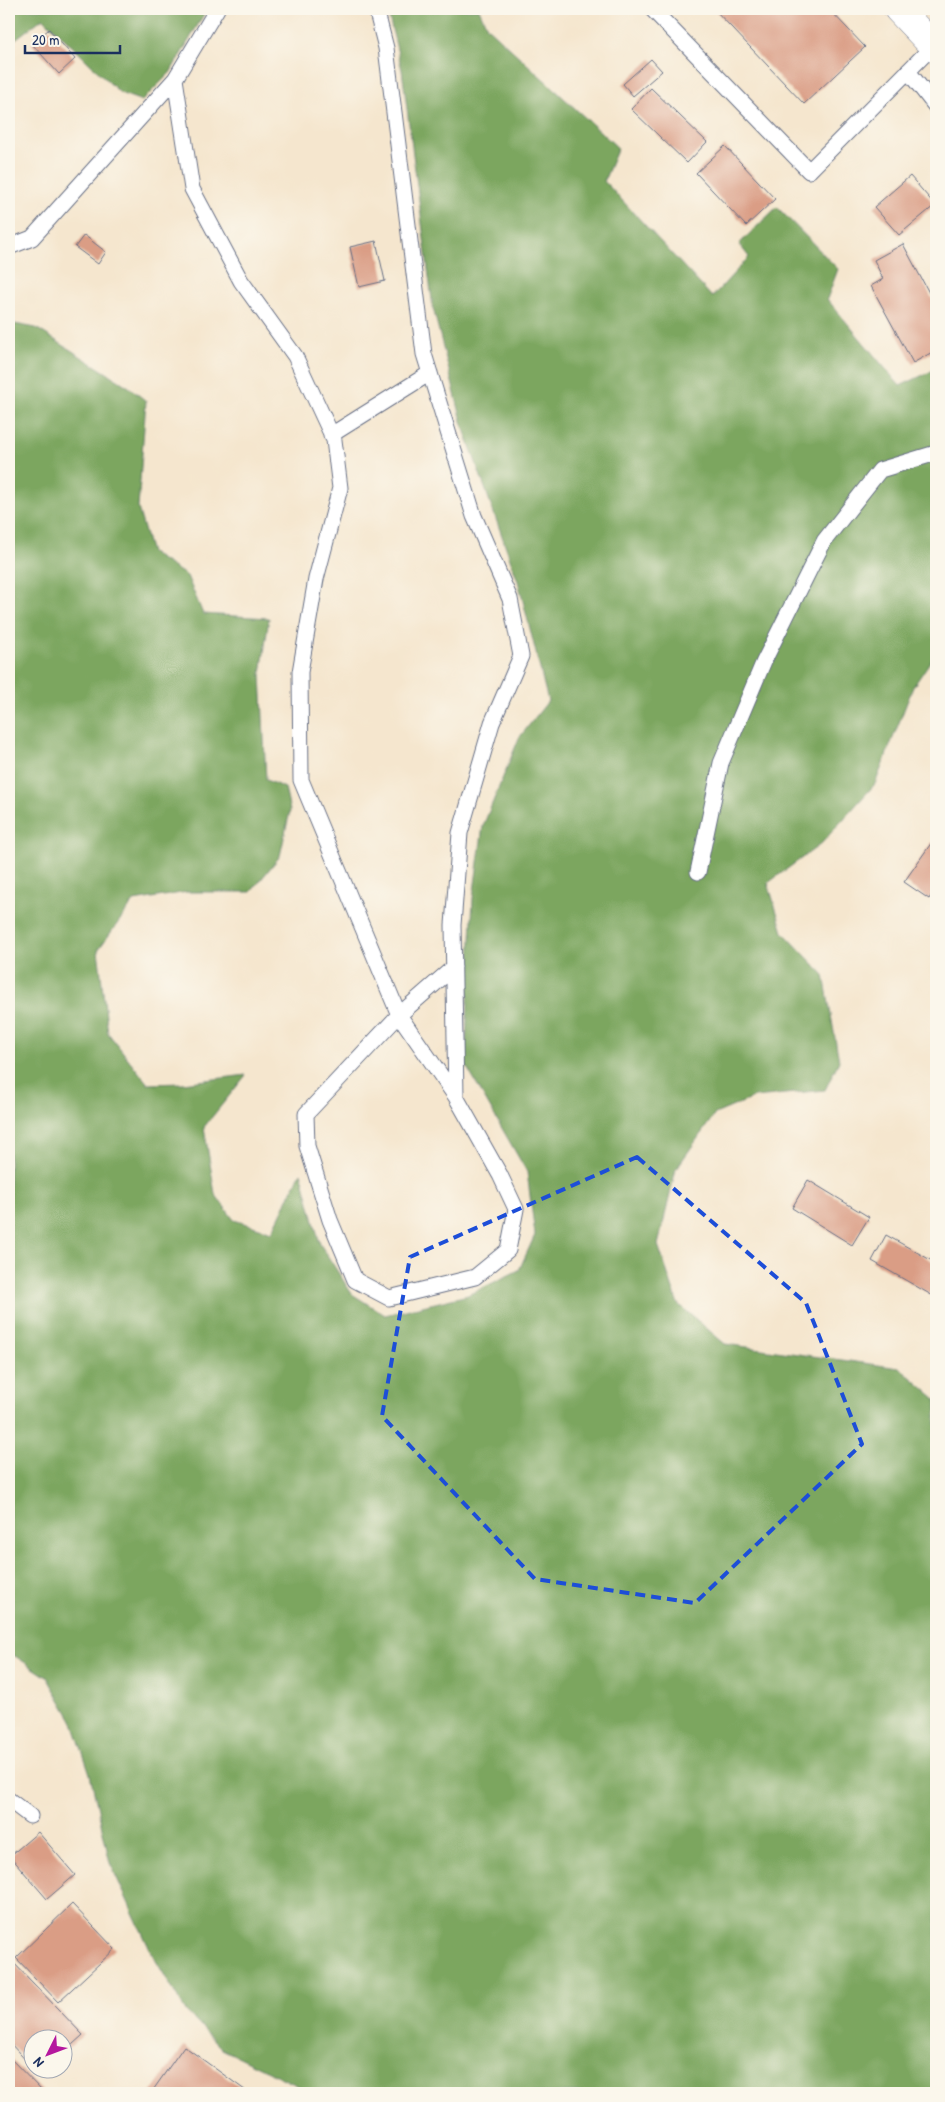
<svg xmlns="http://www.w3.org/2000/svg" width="945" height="2102" viewBox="0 0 945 2102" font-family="'Patrick Hand',sans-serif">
  <rect width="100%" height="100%" fill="#fbf7ec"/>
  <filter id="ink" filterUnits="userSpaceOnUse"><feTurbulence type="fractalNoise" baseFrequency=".02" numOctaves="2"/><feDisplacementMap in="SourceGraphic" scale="10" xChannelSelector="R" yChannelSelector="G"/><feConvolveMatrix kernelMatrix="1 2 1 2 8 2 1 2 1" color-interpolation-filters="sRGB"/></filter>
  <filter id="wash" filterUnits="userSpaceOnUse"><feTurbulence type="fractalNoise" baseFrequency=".0096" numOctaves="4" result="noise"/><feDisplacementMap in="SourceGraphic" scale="20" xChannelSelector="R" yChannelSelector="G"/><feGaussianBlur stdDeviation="1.12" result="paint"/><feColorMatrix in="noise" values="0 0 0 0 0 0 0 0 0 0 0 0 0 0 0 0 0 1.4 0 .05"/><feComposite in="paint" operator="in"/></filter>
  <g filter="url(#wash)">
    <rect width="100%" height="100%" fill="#f5e6ce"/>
    <path fill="#7ba65f" stroke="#4b6a5e" d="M9 9H207L170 73 142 101 120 93 43 18 9 44Z
      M387 9H479L487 27 618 148 604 181 712 297 749 257 739 244 777 207 838 269 827 299 900 386 936 369V653L913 687 875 784 821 844 768 883 783 932 824 975 839 1061 825 1090 755 1097 715 1114 676 1169 658 1245 678 1304 725 1344 900 1368 936 1399V2093H313L222 2049 185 2010 152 1954 110 1863 90 1774 72 1720 47 1677 15 1656H9V323L36 328 129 387 146 401 138 508 151 553 187 576 203 614 269 618 261 674 266 780 285 788 290 811 280 856 251 892H187L134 901 98 950 108 1033 148 1084 183 1083 246 1075 204 1127 215 1194 234 1220 272 1232 301 1172 320 1244 352 1294 385 1315 468 1295 519 1270 535 1235 527 1172 465 1064 473 898 483 826 519 738 548 701 518 581 464 429 433 308 402 70Z"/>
    <g id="blocks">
      <path fill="#da9d85" d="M714 9H829L865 47 804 104Z
        M49 29 75 59 59 74 32 44Z
        M651 59 662 71 633 96 623 84Z
        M651 88 707 142 687 163 631 109Z
        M725 146 775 199 746 226 696 173Z
        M910 176 935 205 899 235 874 207Z
        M84 235 106 252 98 264 75 247Z
        M376 241 385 281 359 287 350 247Z
        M903 244 936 306V350L913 363 871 286 883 279 874 260Z
        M932 842 936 845V888L929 899 904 882Z
        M808 1180 869 1217 852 1245 792 1208Z
        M886 1235 936 1263 935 1297 872 1261Z
        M38 1832 75 1875 47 1899 10 1856Z
        M72 1904 115 1949 58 2002 16 1958Z
        M9 1958 83 2035 62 2054V2040H32V2067L9 2042Z
        M184 2046 249 2093H151Z
        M9 2057 44 2093H9Z
        M35 2070H46L40 2075Z"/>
    </g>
  </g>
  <g filter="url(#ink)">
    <use href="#blocks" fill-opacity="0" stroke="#676f85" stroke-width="1"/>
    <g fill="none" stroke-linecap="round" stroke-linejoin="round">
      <g stroke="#676f85" stroke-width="17">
        <path id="service" d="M376 9 386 48 424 354 474 516 510 599 521 656 492 723 460 833 453 925 456 1097 500 1175 516 1209 508 1250 475 1277 389 1298 355 1280 330 1220 307 1146 306 1114 399 1015 454 967
          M652 9 809 171 933 46
          M908 71 936 107
          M175 79 192 189 241 281 295 356 334 440 340 488 316 579 300 672 301 780 399 1015 456 1097
          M9 247 32 238 175 79 217 9
          M331 435 430 373
          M698 872 721 763 764 661 824 541 880 470 936 453
          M9 1800 30 1816"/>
      </g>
      <g stroke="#676f85" stroke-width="29">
        <path id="minor" d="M898 9 936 49"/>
      </g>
      <use href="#service" stroke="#fff" stroke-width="15"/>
      <use href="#minor" stroke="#fff" stroke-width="28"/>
    </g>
  </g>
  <path fill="none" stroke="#1d4ed8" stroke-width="4" stroke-dasharray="10 6" stroke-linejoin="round" d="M637 1157 806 1303 862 1444 695 1603 535 1579 382 1416 410 1257Z"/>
  <rect width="945" height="2102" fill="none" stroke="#fbf7ec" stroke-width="30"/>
  <g transform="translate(48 2054) rotate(228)"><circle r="24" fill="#fbf7ec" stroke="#a1a7b3"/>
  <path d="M0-4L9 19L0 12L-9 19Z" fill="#b5179e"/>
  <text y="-8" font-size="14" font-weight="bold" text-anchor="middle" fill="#1b2f5e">N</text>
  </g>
  <path d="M25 45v8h95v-8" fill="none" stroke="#1b2f5e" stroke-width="2.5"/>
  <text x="32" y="45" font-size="15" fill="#1b2f5e" stroke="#fbf7ec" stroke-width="4" paint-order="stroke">20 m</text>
</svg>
